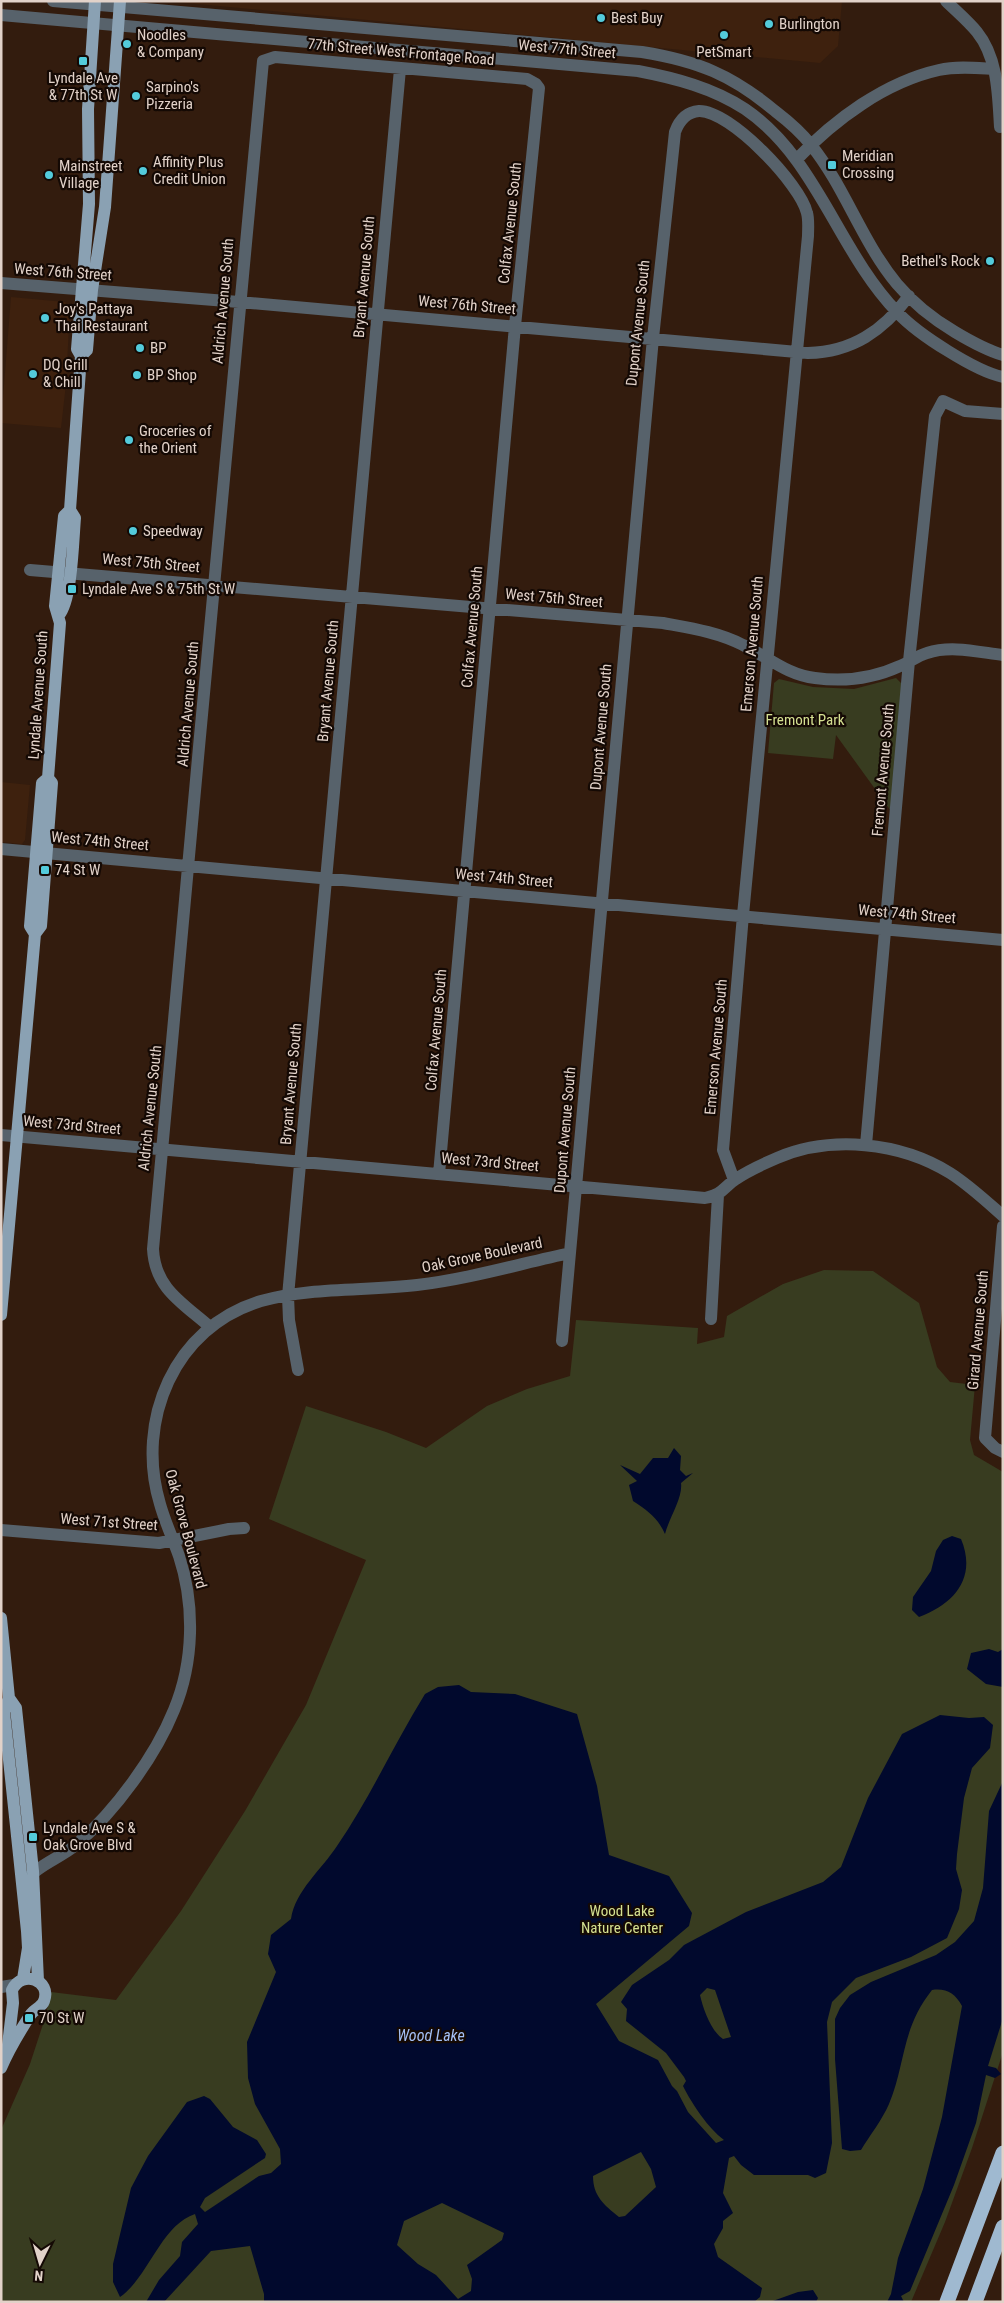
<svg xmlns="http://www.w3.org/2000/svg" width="1004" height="2303" viewBox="0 0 1004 2303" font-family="'Roboto Condensed',sans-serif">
  <rect width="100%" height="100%" fill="#331c0e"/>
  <path fill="#3e210e" d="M166 1H842L838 46 820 63Z
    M11 297 65 302 70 307 66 384 61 428 1 423Z
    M1 782 30 785 25 840 22 844 1 842Z"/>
  <path fill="#383c20" d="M896 678 903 685 891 811 836 735 833 759 768 753 774 683 779 679 813 687 854 689Z
    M824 1270 873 1271 919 1303 937 1367 950 1382 975 1385 970 1440 974 1455 1003 1472V2052L972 2148 945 2222 911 2302H1V2130L30 2064 45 2018 51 1992 116 2000 181 1911 245 1811 306 1705 366 1560 269 1519 306 1406 386 1432 426 1448 487 1406 527 1389 570 1376 576 1320 698 1328 697 1344 724 1337 727 1316 783 1284Z"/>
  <path fill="#01092d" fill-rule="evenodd" d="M674 1448 681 1456 680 1470 686 1476 693 1473 681 1483C683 1498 669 1518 665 1534 658 1518 647 1510 633 1501L629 1485 637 1481 620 1465 640 1474 653 1458H668Z
    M952 1536 961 1539C977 1577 955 1604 919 1617L912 1610 913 1597 931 1571 936 1551 943 1540Z
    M989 1649 998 1652 1003 1649V1687L986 1684 967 1669 971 1653Z
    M459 1685 471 1692 515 1694 577 1714 597 1786 609 1855 669 1876 692 1913 689 1926 596 2004 619 2041 658 2060 672 2086 677 2091 688 2112 716 2143 724 2140C708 2128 692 2104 683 2086L686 2081 684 2077 666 2053 626 2021 627 2009 621 2002 632 1985 669 1960 684 1945 746 1912 823 1882 841 1867 868 1798 902 1734 940 1715 969 1718 984 1717 993 1725 990 1748 972 1768 964 1798 957 1854 956 1869 962 1890 959 1909 947 1938 911 1957 856 1978 832 2002 827 2022 832 2143 826 2173 815 2178 808 2175H754L741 2165 734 2156 729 2158 723 2193 733 2213 723 2221V2228L714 2244 718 2257 762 2288 760 2297 754 2302H264V2294L250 2246 211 2251 164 2302H146L159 2280 180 2256 182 2242 198 2224 195 2214C161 2225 148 2278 120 2297L113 2282V2264L131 2188 148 2156 187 2102 204 2096 210 2099 233 2127 257 2140 266 2154 265 2158 205 2198 200 2207 205 2212 259 2176 271 2173 281 2164 280 2149 255 2104 248 2078 247 2042 276 1972 268 1954 271 1935 291 1919C295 1891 322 1869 337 1846 370 1798 394 1744 425 1694L438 1687ZM707 1988 715 1990 731 2037 723 2039C711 2031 703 2009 700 1995ZM641 2152 651 2169 656 2187 625 2216 619 2217C604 2205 593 2196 593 2176ZM442 2203 504 2233 502 2240 467 2265 472 2279 471 2291 458 2299 436 2275 418 2264 397 2245 404 2221Z
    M1003 1781V2018L988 2066 996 2068 1001 2074 995 2078 986 2075 976 2123 954 2185 910 2291 901 2296 904 2302H887L891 2294 898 2258 923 2189 942 2117 962 2006C955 1993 946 1988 932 1990 901 2029 906 2063 889 2104 882 2120 870 2135 861 2150L850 2151 842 2149 835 2059V2019L840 2008 850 1995 871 1982 936 1955 955 1942 974 1921 983 1888 989 1811Z
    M813 2290 818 2298 816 2302H770L798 2292Z"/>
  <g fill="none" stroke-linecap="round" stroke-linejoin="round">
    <path stroke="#57626b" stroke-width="12" d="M53 1 642 52C698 61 732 75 775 111 788 121 801 132 811 145 845 187 862 242 897 284 913 303 933 319 955 332 970 341 986 350 1003 355
      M946 1C956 11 968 21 977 32 998 58 998 95 1000 127
      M1 15 638 71C675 78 713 88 745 109 817 158 838 251 897 312 911 327 930 340 948 351 964 361 984 373 1003 377
      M797 159C834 120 885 82 939 70 957 66 976 68 993 69
      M1 283 239 302 808 353C852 352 883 331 909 296
      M30 570 663 623C690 628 718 632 743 645 768 657 787 675 815 678 844 682 874 678 900 666 910 662 917 656 927 653 951 645 978 652 1003 655
      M1 849 1003 940
      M1 1135 705 1198C724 1194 722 1188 736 1179 749 1170 763 1164 777 1158 831 1135 900 1142 950 1173 969 1185 986 1201 1003 1216
      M866 1145 909 661 935 416 943 401 965 411 1003 414
      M1003 1226 985 1438 995 1448 1003 1452
      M711 1319 718 1195
      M210 1327C183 1303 155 1289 153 1249 191 853 223 457 263 61L275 57 527 79 536 84 539 88 515 326 439 1174
      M562 1341 653 338 675 132C679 121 686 112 699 111 730 110 801 185 807 213 809 220 808 229 808 236L743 915 723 1150 734 1180
      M298 1370 289 1320 288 1296 400 69
      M1 1530 159 1543 229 1529 244 1528
      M28 1878C39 1865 62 1857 77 1844 115 1811 155 1757 174 1710 194 1662 195 1605 179 1556 173 1539 165 1522 160 1504 135 1421 174 1327 261 1301 310 1287 366 1291 417 1285 468 1279 519 1264 570 1253
      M1 1987 14 1985"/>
    <path stroke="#8aa1b3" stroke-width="12" d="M81 356 87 350 92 290 105 207 120 1
      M59 615C72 600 73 540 75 518L70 510
      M35 934 30 926 42 783 48 778
      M1 1315 35 934 41 926 52 783 48 778 60 623 55 606 64 516 70 510 81 356 77 349 89 204 88 109 95 1
      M1 1618 9 1698 4 1712 27 1931 28 1948 23 1979
      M9 1698 16 1708 33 1871 38 1981
      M1 2068C9 2049 20 2031 31 2014 35 2009 42 2007 44 2001 52 1980 22 1969 12 1990L13 2003 7 2053"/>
    <path stroke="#9fb9d0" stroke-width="15" d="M947 2302 1003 2153
      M975 2302 1003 2227"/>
  </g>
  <g fill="#53cbdb" stroke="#140904" stroke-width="2">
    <circle cx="601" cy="18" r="5"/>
    <circle cx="769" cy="24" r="5"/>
    <circle cx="724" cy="35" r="5"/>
    <circle cx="127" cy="44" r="5"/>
    <rect x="78" y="56" width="10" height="10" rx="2.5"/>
    <circle cx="136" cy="96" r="5"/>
    <rect x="827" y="160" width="10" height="10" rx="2.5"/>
    <circle cx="143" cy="171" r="5"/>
    <circle cx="49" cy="175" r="5"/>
    <circle cx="990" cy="261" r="5"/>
    <circle cx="45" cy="318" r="5"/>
    <circle cx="140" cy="348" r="5"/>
    <circle cx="33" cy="374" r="5"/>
    <circle cx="137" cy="375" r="5"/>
    <circle cx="129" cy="440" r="5"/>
    <circle cx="133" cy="531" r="5"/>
    <rect x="67" y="584" width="10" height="10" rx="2.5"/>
    <rect x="40" y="865" width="10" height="10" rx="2.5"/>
    <rect x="28" y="1832" width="10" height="10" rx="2.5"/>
    <rect x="24" y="2013" width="10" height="10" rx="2.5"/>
  </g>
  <g text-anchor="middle" stroke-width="4.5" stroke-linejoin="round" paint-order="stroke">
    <g font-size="15" fill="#e2d2c9" stroke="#140904" text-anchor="start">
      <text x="611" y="23">Best Buy</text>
      <text x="779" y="29">Burlington</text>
      <text x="137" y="40">Noodles<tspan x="137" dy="17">&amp; Company</tspan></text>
      <text x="724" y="57" text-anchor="middle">PetSmart</text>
      <text x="83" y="83" text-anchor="middle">Lyndale Ave<tspan x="83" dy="17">&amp; 77th St W</tspan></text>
      <text x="146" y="92">Sarpino's<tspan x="146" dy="17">Pizzeria</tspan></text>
      <text x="842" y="161">Meridian<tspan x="842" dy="17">Crossing</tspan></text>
      <text x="153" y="167">Affinity Plus<tspan x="153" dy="17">Credit Union</tspan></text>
      <text x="59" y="171">Mainstreet<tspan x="59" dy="17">Village</tspan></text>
      <text x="980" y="266" text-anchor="end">Bethel's Rock</text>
      <text x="55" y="314">Joy's Pattaya<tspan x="55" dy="17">Thai Restaurant</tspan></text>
      <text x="150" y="353">BP</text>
      <text x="43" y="370">DQ Grill<tspan x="43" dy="17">&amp; Chill</tspan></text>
      <text x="147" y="380">BP Shop</text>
      <text x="139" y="436">Groceries of<tspan x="139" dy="17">the Orient</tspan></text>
      <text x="143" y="536">Speedway</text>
      <text x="82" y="594">Lyndale Ave S &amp; 75th St W</text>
      <text x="55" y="875">74 St W</text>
      <text x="43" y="1833">Lyndale Ave S &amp;<tspan x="43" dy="17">Oak Grove Blvd</tspan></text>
      <text x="39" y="2023">70 St W</text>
    </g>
    <g font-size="15" fill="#e2d2c9" stroke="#140904">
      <text transform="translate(567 49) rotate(5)" y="5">West 77th Street</text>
      <text transform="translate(401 52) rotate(5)" y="5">77th Street West Frontage Road</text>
      <text transform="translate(510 223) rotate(-84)" y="5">Colfax Avenue South</text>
      <text transform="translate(63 272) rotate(4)" y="5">West 76th Street</text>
      <text transform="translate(364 277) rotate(-85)" y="5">Bryant Avenue South</text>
      <text transform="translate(223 301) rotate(-85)" y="5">Aldrich Avenue South</text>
      <text transform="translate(467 305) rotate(5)" y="5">West 76th Street</text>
      <text transform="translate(638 323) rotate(-84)" y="5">Dupont Avenue South</text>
      <text transform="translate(151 563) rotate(5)" y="5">West 75th Street</text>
      <text transform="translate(554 598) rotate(5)" y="5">West 75th Street</text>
      <text transform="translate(472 627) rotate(-85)" y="5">Colfax Avenue South</text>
      <text transform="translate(752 644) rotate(-85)" y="5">Emerson Avenue South</text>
      <text transform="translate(328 681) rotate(-85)" y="5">Bryant Avenue South</text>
      <text transform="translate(38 695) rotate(-86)" y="5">Lyndale Avenue South</text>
      <text transform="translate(188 704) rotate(-85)" y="5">Aldrich Avenue South</text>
      <text transform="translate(601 727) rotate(-85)" y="5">Dupont Avenue South</text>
      <text transform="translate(883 770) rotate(-85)" y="5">Fremont Avenue South</text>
      <text transform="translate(100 841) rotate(5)" y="5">West 74th Street</text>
      <text transform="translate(504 878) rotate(5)" y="5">West 74th Street</text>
      <text transform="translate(907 914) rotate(5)" y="5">West 74th Street</text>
      <text transform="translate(436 1030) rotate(-85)" y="5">Colfax Avenue South</text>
      <text transform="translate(716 1047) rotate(-85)" y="5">Emerson Avenue South</text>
      <text transform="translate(291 1084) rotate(-85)" y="5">Bryant Avenue South</text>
      <text transform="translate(150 1108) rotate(-84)" y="5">Aldrich Avenue South</text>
      <text transform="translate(72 1125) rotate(5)" y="5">West 73rd Street</text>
      <text transform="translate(565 1130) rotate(-85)" y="5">Dupont Avenue South</text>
      <text transform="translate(490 1162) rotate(5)" y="5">West 73rd Street</text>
      <text transform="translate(482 1255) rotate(-12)" y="5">Oak Grove Boulevard</text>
      <text transform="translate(978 1330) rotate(-85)" y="5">Girard Avenue South</text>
      <text transform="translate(109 1522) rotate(4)" y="5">West 71st Street</text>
      <text transform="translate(186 1529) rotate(75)" y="5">Oak Grove Boulevard</text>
    </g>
    <g font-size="15" fill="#d5e091" stroke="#140904">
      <text x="805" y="725">Fremont Park</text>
      <text x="622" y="1916">Wood Lake<tspan x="622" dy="17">Nature Center</tspan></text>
    </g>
    <g font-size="16" font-style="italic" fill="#a4bff5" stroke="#140904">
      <text x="431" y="2041">Wood Lake</text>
    </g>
  </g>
  <rect width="1004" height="2303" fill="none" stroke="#e2d2c9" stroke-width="5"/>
  <g transform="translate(40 2263) rotate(185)" stroke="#140904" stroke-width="4" paint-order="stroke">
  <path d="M0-4L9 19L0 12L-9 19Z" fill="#e2d2c9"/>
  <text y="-8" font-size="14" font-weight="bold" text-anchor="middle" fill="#e2d2c9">N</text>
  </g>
</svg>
